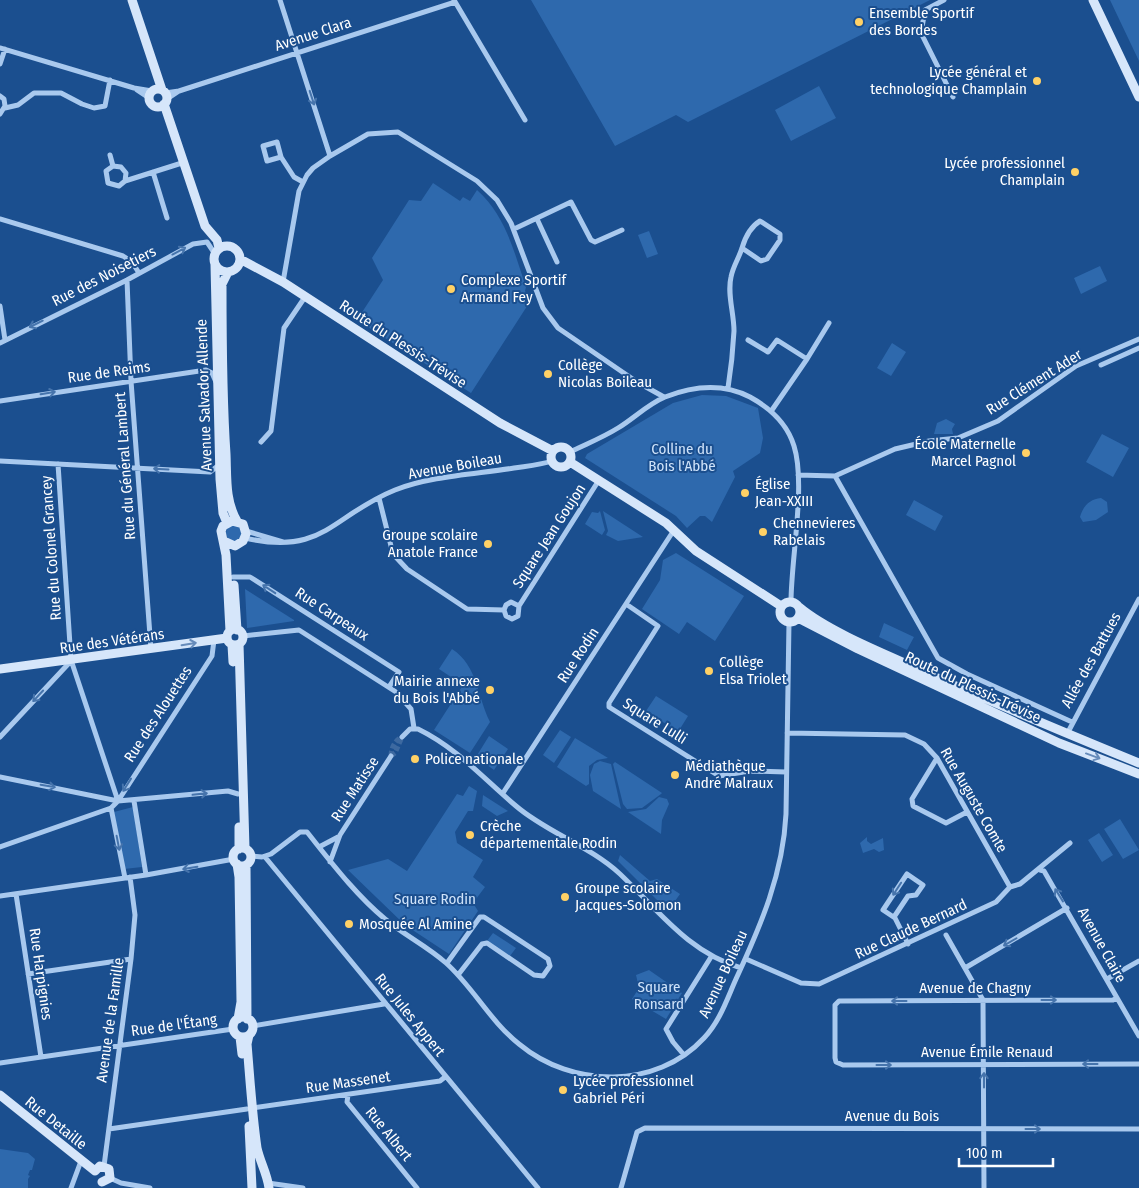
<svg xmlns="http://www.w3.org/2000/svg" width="1139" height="1188" viewBox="0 0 1139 1188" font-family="'Fira Sans Condensed',sans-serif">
  <rect width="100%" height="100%" fill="#1b4f8f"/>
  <path fill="#2e69ad" d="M531 0H930L688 122 676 115 615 146Z
    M1110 0H1139V61Z
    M819 86 836 118 791 141 775 110Z
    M433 183 460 201 463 197 470 201 477 190C506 216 514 252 526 287L525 291 531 300 471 393 357 320 383 280 372 258 409 200 421 201Z
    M649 231 658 254 647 258 638 235Z
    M1100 266 1107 281 1081 294 1074 278Z
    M892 343 906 352 891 376 877 368Z
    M702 395 726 396 758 408 763 438 760 453 733 471 735 477 712 522 705 516H700L687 528 676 516 585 458 587 454 673 403Z
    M946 419 955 424 952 429 953 434H934L937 423Z
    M1102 434 1129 448 1113 477 1086 462Z
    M1101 498 1107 502 1108 512 1096 520 1083 522 1080 517C1083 506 1090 499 1101 498Z
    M914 500 943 516 935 531 906 515Z
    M600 511 605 530 602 535 585 524 592 512 598 513Z
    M603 511 643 537 618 541 606 535 608 531Z
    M226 533a8 8 0 1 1 16 0a8 8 0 1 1-16 0Z
    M676 553 744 596 715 641 687 622 679 634 642 609 660 580 663 560Z
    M245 589 294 620V621L247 628Z
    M884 623 914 637 907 650 879 637Z
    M452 649C478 666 477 696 490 722L470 753 434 730 463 685 439 669Z
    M656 696 688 716 678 732 646 711Z
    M560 730 571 737 554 763 543 755Z
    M489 736 508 749 494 770 476 757Z
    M575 738 608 758 597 760 589 766V784L586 786 557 767Z
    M600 761 611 764 621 809 593 791 590 775 594 764Z
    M615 762 662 793 661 794 642 808 627 809 623 804 613 764Z
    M469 786 477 791 473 811H468L455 832 457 843 483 860 473 877 485 887 473 903 478 911 449 954 405 925 348 870 388 859 407 871 457 794 463 796Z
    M483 795 508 811 497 816 482 806Z
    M659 797 667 799 669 804 662 820 661 834 628 812 646 809Z
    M133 807 142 867 124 869 114 812Z
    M1120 819 1139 850 1123 859 1104 829Z
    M1099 833 1113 855 1102 862 1088 840Z
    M867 837V841L871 844 883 838 884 850 879 852 874 849 863 853 860 843Z
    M620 855 650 881 657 879 680 894 668 911 618 861Z
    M493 933 516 948 510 956 487 941Z
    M649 970 682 993 666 1019 632 999 639 988 636 975Z
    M0 1149 28 1153 35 1159 32 1170H30L28 1175 30 1176 28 1179V1188H0Z"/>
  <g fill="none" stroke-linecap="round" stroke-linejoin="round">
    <path stroke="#3d69a0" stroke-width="5" stroke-dasharray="5 2.5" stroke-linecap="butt" d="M391 756C391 748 395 740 402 737
      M391 756 395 753 402 737"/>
    <path stroke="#a9c9ee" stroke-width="5" d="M280 0 330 156
      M454 0 525 120
      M944 0 925 10 921 33 953 97
      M0 48 134 88 152 91
      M0 64 5 49
      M137 90 149 98
      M179 91 455 2
      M165 93 179 91 167 99
      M0 96 4 99 5 106 0 114
      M5 108 18 105 34 93H61L82 104 94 108 105 106 110 80
      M277 142 281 157 267 161 263 146Z
      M110 155 113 166
      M281 157 294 177 303 182
      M153 172 167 218
      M125 181 126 173 121 167 113 166 106 171 108 183 119 186 125 181 185 162
      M0 219 123 256 132 262 139 273
      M537 219 557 262
      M514 229 571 202 591 240 595 242 622 230
      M127 280 131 381 151 649
      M283 282 299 191 307 175 313 168 330 156 368 134 398 132 477 181 497 200 511 223 543 308 558 328 637 382 664 397
      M0 306 5 340
      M748 340 768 352 777 340 807 359 829 323
      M0 343 127 280 193 244 207 242 215 254
      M1101 365 1139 348
      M728 388C731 369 733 350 734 331 734 313 727 294 731 277 733 266 739 258 742 248 745 238 750 227 760 221L780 234V240L767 259 761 261 742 248
      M0 401 206 370 212 373 216 382
      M772 410 807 359
      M261 442 271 431 284 328 305 297
      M570 452C586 444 602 438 618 428 633 419 648 404 665 397 693 386 723 383 750 397 770 408 787 423 794 446 806 484 791 559 791 602
      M0 461 210 472 219 465
      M58 464 71 660 118 801
      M798 475 835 476 895 449 929 441 958 438 998 421 1076 366 1139 339
      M835 476 938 658 967 674 1072 722
      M379 498 393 554 407 569 467 609 504 610
      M246 531 283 542
      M245 538C324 556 331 516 395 490 430 476 477 474 514 468 527 466 540 465 552 461
      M233 577H250L399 672 389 687
      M626 604 658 626 609 703V707L719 776 750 771 786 772
      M519 606 511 602 506 605 504 610 506 616 512 619 518 616 519 606 599 480
      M243 636 299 630 396 692 411 709 414 728
      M787 733 905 735 924 744 937 758 1010 887
      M1067 734 1139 599
      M0 737 71 661
      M402 737 410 729H418C457 748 484 779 516 806 546 832 590 846 620 874 659 911 688 952 741 968
      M937 758 912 799 913 806 946 823 967 812
      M0 777 118 801
      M503 793 674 530
      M118 801 212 656 214 640
      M134 801 146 875
      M111 808 125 878
      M0 847 111 808 118 801 228 791 238 794
      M319 847 338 837
      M251 856 262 857 271 854 300 832H307C331 862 355 894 385 919 404 935 427 946 446 963 473 987 490 1021 519 1044 572 1088 656 1090 704 1038 720 1021 727 999 736 979 761 925 783 874 786 814L789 622
      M265 857 538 1188
      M330 862 340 835 391 756
      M1040 870 1044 871 1139 1036
      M16 894 41 1057
      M0 896 146 875 234 859
      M894 917 908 896 916 895 923 885 907 874 883 910 895 918 908 944
      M946 935 983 1000 984 1188
      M746 959 801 983 819 984 996 902 1010 887 1020 884 1070 843
      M447 963 480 917H484L548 959 550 966 543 976 534 975 487 943 482 944 458 975
      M965 968 1067 908
      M28 974 131 959
      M1107 979 1139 961
      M1117 998 1113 1000 839 1001 835 1005V1058L836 1062 843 1065 1139 1064
      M252 1026 384 1004
      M684 1055 673 1042 666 1029 711 957
      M0 1063 233 1029
      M348 1095 347 1102 417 1188
      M252 1108 440 1081 445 1077
      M109 1129 247 1109
      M104 1166 131 959 135 915 130 877
      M110 1178 121 1183 150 1188
      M268 1183 303 1188
      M71 1188 81 1161
      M621 1188 637 1132 645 1128 1139 1129"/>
    <path stroke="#d6e6fa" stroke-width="9" d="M132 0 162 90
      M1093 0 1139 97
      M149 98a9 9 0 1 1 18 0a9 9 0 1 1-18 0Z
      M164 104 205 226 217 240 219 248
      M214 259a13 13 0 1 1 26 0a13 13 0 1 1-26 0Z
      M240 259 283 282 500 423 553 451
      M215 265 220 479 223 513 227 523
      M228 272 222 284C222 341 222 397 226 454 227 477 225 501 237 521
      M551 457a10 10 0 1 1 20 0a10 10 0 1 1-20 0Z
      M570 462 666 523 696 551 781 606
      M224 541 235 546 243 541 246 534 243 524 232 521 223 526 221 531 226 555 230 631
      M234 585 237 630
      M780 612a10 10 0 1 1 20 0a10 10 0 1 1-20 0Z
      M799 607C825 629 875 650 907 664 983 699 1061 731 1139 763
      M798 618 858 649 1059 743 1139 774
      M227 637a8 8 0 1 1 16 0a8 8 0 1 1-16 0Z
      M239 644 245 848
      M232 645 233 662
      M0 669 227 638
      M233 857a9 9 0 1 1 18 0a9 9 0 1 1-18 0Z
      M239 849V827
      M237 864 239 877 241 1002 238 1019
      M246 865 247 1019
      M233 1027a10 10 0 1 1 20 0a10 10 0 1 1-20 0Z
      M249 1035 247 1044C250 1079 252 1113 257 1148 260 1162 267 1173 269 1188
      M240 1037 242 1054
      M0 1095 95 1171
      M249 1126 252 1188
      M95 1171 100 1166 109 1169 110 1178 102 1182"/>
  </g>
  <defs><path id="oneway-shaft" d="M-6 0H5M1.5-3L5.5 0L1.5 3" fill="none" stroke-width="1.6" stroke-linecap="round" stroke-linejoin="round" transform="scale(1.25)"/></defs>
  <g stroke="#4674ac">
    <use href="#oneway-shaft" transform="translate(312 98) rotate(72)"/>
    <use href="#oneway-shaft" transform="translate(179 251) rotate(-28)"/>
    <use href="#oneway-shaft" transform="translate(36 324) rotate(154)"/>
    <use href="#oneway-shaft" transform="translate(48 393) rotate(-9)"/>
    <use href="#oneway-shaft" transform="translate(161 469) rotate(-177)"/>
    <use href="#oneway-shaft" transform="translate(269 589) rotate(-147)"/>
    <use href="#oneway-shaft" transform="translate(38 696) rotate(133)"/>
    <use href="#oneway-shaft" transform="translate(127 785) rotate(122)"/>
    <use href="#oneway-shaft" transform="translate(48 786) rotate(10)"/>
    <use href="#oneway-shaft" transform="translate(200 794) rotate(-6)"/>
    <use href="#oneway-shaft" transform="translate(118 843) rotate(79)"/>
    <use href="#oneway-shaft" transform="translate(190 868) rotate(171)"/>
    <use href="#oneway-shaft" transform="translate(897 889) rotate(123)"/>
    <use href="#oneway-shaft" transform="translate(1059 895) rotate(-122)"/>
    <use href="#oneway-shaft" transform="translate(1010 942) rotate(150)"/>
    <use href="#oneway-shaft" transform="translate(1049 1000)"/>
    <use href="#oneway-shaft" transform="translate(899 1001) rotate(180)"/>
    <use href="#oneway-shaft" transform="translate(1090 1064) rotate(180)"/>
    <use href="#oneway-shaft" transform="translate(884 1065)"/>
    <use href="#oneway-shaft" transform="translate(984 1080) rotate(-90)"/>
    <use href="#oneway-shaft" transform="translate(1033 1129)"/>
  </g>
  <g stroke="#668bba">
    <use href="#oneway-shaft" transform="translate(189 644) rotate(-9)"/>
    <use href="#oneway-shaft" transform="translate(1093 756) rotate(20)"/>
  </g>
  <g fill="#ffd166" stroke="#1b4f8f" stroke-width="2">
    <circle cx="859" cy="22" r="5"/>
    <circle cx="1037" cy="81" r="5"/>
    <circle cx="1075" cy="172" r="5"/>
    <circle cx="451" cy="289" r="5"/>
    <circle cx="548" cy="374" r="5"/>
    <circle cx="1026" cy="453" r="5"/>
    <circle cx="745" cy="493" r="5"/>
    <circle cx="763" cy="532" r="5"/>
    <circle cx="488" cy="544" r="5"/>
    <circle cx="709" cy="671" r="5"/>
    <circle cx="490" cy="690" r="5"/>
    <circle cx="415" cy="759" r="5"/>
    <circle cx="675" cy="775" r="5"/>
    <circle cx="470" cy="835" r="5"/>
    <circle cx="565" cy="897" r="5"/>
    <circle cx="349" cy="924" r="5"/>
    <circle cx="563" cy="1090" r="5"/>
  </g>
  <g text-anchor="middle" stroke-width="4" stroke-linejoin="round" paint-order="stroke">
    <g font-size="15" fill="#fff" stroke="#1b4f8f" text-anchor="start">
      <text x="869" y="18">Ensemble Sportif<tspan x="869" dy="17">des Bordes</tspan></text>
      <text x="1027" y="77" text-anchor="end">Lycée général et<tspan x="1027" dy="17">technologique Champlain</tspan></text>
      <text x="1065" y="168" text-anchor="end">Lycée professionnel<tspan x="1065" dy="17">Champlain</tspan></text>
      <text x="461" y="285">Complexe Sportif<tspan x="461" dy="17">Armand Fey</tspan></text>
      <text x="558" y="370">Collège<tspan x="558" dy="17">Nicolas Boileau</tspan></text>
      <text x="1016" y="449" text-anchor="end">École Maternelle<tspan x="1016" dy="17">Marcel Pagnol</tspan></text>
      <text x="755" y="489">Église<tspan x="755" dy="17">Jean-XXIII</tspan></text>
      <text x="773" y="528">Chennevieres<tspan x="773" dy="17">Rabelais</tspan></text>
      <text x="478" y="540" text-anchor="end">Groupe scolaire<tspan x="478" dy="17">Anatole France</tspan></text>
      <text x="719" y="667">Collège<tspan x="719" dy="17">Elsa Triolet</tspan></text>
      <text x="480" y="686" text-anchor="end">Mairie annexe<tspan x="480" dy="17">du Bois l'Abbé</tspan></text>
      <text x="425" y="764">Police nationale</text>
      <text x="685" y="771">Médiathèque<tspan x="685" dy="17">André Malraux</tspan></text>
      <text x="480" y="831">Crèche<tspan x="480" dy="17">départementale Rodin</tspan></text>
      <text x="575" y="893">Groupe scolaire<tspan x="575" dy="17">Jacques-Solomon</tspan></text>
      <text x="359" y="929">Mosquée Al Amine</text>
      <text x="573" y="1086">Lycée professionnel<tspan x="573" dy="17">Gabriel Péri</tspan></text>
    </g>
    <g font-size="15" fill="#fff" stroke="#1b4f8f">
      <text transform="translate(313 34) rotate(-18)" y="5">Avenue Clara</text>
      <text transform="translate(104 276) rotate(-27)" y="5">Rue des Noisetiers</text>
      <text transform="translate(403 344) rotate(33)" y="5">Route du Plessis-Trévise</text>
      <text transform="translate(109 372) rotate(-8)" y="5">Rue de Reims</text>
      <text transform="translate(1034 382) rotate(-32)" y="5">Rue Clément Ader</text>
      <text transform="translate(204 395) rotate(-92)" y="5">Avenue Salvador Allende</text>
      <text transform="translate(125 466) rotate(-94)" y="5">Rue du Général Lambert</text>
      <text transform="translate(455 466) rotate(-10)" y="5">Avenue Boileau</text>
      <text transform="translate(549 536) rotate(-57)" y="5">Square Jean Goujon</text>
      <text transform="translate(51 548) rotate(-94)" y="5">Rue du Colonel Grancey</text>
      <text transform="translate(332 614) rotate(33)" y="5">Rue Carpeaux</text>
      <text transform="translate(112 641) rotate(-8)" y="5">Rue des Vétérans</text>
      <text transform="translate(578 655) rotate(-57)" y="5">Rue Rodin</text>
      <text transform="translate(1091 660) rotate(-61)" y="5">Allée des Battues</text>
      <text transform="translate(973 687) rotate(25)" y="5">Route du Plessis-Trévise</text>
      <text transform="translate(158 714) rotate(-57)" y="5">Rue des Alouettes</text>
      <text transform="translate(655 721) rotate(32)" y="5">Square Lulli</text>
      <text transform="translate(355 789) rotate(-57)" y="5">Rue Matisse</text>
      <text transform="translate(974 800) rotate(60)" y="5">Rue Auguste Comte</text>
      <text transform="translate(911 929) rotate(-25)" y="5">Rue Claude Bernard</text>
      <text transform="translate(1102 945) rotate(61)" y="5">Avenue Claire</text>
      <text transform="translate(41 974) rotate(82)" y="5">Rue Harpignies</text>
      <text transform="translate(723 974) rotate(-65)" y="5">Avenue Boileau</text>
      <text x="975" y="993">Avenue de Chagny</text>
      <text transform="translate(410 1015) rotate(51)" y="5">Rue Jules Appert</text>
      <text transform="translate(110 1020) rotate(-82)" y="5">Avenue de la Famille</text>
      <text transform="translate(174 1025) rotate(-8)" y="5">Rue de l'Étang</text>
      <text x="987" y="1057">Avenue Émile Renaud</text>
      <text transform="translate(348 1082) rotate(-8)" y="5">Rue Massenet</text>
      <text x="892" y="1121">Avenue du Bois</text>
      <text transform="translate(56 1123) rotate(39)" y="5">Rue Detaille</text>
      <text transform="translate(389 1134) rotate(51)" y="5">Rue Albert</text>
    </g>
    <g font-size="15" fill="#cfe3fa" stroke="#1b4f8f">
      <text x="682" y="454">Colline du<tspan x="682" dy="17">Bois l'Abbé</tspan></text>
      <text x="435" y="904">Square Rodin</text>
      <text x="659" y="992">Square<tspan x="659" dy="17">Ronsard</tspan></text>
    </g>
  </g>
  <path d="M959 1158v8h94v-8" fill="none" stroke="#ffffff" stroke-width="2.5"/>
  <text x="966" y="1158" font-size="15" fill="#ffffff" stroke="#1b4f8f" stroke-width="4" paint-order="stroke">100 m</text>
</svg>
